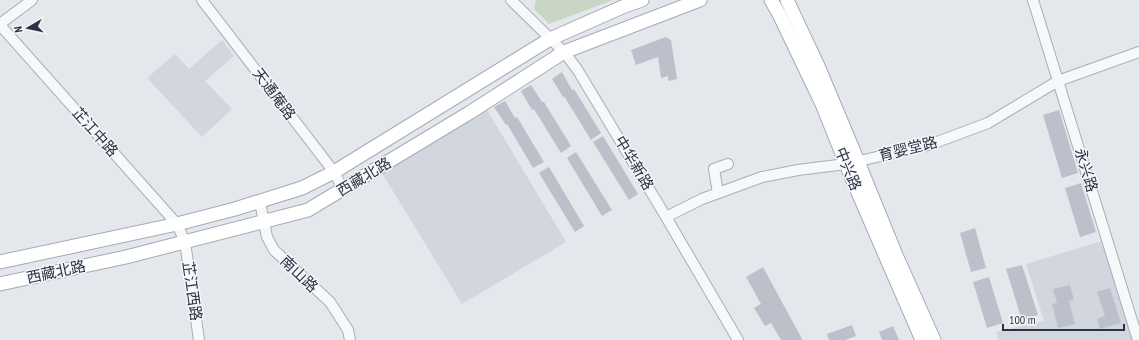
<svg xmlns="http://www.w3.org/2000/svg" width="1139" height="340" viewBox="0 0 1139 340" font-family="'PT Sans Narrow','Noto Sans SC',sans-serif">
  <rect width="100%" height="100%" fill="#e4e7ec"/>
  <path fill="#d2d6de" d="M222 40 234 56 205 81 232 109 202 137 147 78 175 54 189 69Z
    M486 108 566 242 462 304 382 173Z
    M1102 241 1132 340H999L996 332 1044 321 1026 264Z"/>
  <path fill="#c9d6c5" d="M536 0H613L549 24 534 9Z"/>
  <path fill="#bbc0ca" d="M666 37 671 40 677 79 668 81V76L661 78 658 57 636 65 631 50Z
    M562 72 572 90 574 89 601 133 591 140 564 96 563 97 552 79Z
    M531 85 542 102H544L571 146 561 153 534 109 532 110 521 91Z
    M505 101 515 118 517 117 544 162 533 168 507 124 506 125 494 107Z
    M1059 110 1078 173 1062 178 1043 115Z
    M603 136 638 194 629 200 593 142Z
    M576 152 612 210 602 216 567 158Z
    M549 167 584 226 575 232 539 173Z
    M1081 183 1096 232 1080 237 1065 188Z
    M975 228 986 268 971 272 960 233Z
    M1022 265 1038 315 1022 320 1006 269Z
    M763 267 802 339 801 340H781L771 323 765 326 754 308 761 304 746 277Z
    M989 277 1003 323 987 328 973 282Z
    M1070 285 1074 300 1069 301 1075 324 1058 328 1052 304 1057 303 1053 289Z
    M1110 288 1121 323 1100 329 1097 319 1105 316 1097 292Z
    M852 325 856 336 845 340H829L827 334Z
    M893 326 899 340H882L879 332Z"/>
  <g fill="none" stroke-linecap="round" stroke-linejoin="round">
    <g stroke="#a9aeb7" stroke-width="12">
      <path id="minor" d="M202 0 334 172 343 189
        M511 0 564 52 577 69 666 217 738 340
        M1033 0 1138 340
        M0 24 32 0
        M0 25 177 224 185 242 199 340
        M718 193 714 169 728 164
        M260 202 267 237 274 250 330 302 348 330 350 340
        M666 217 702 199 762 177 798 170 846 164 929 145 988 123 1058 81 1139 52"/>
    </g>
    <g stroke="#a3abb8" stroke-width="15">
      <path id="major" d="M771 0 779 14 822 104 853 181 922 340
        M787 0 818 66 852 147 896 255 934 340
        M0 262 177 224 235 209 302 188 334 172 550 39 627 5 642 0
        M0 284 126 257 308 210 469 113 564 52 700 0"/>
    </g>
    <use href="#minor" stroke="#f7f8fa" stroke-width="10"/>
    <use href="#major" stroke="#fff" stroke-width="13"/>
  </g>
  <g text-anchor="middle" stroke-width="3" stroke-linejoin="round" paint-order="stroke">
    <g font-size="15" fill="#2b3445" stroke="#f4f6f9">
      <text transform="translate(274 94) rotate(53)" y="5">天通庵路</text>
      <text transform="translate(95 132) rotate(48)" y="5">芷江中路</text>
      <text transform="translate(908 149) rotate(-14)" y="5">育婴堂路</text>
      <text transform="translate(634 163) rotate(59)" y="5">中华新路</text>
      <text transform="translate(848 169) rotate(68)" y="5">中兴路</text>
      <text transform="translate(1086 170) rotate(73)" y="5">永兴路</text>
      <text transform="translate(364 177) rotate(-31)" y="5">西藏北路</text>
      <text transform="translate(56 272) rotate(-12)" y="5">西藏北路</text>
      <text transform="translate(299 274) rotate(44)" y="5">南山路</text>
      <text transform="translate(192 291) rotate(82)" y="5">芷江西路</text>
    </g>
  </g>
  <g transform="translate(28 28) rotate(261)" stroke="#f4f6f9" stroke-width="3" paint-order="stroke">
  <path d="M0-3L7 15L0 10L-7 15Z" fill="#2b3445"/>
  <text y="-6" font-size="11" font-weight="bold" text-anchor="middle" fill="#2b3445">N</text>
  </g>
  <path d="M1003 324v6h121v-6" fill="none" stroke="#2b3445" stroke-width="2"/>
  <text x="1009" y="324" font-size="12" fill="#2b3445" stroke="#f4f6f9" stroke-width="3" paint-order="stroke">100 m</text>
</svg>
